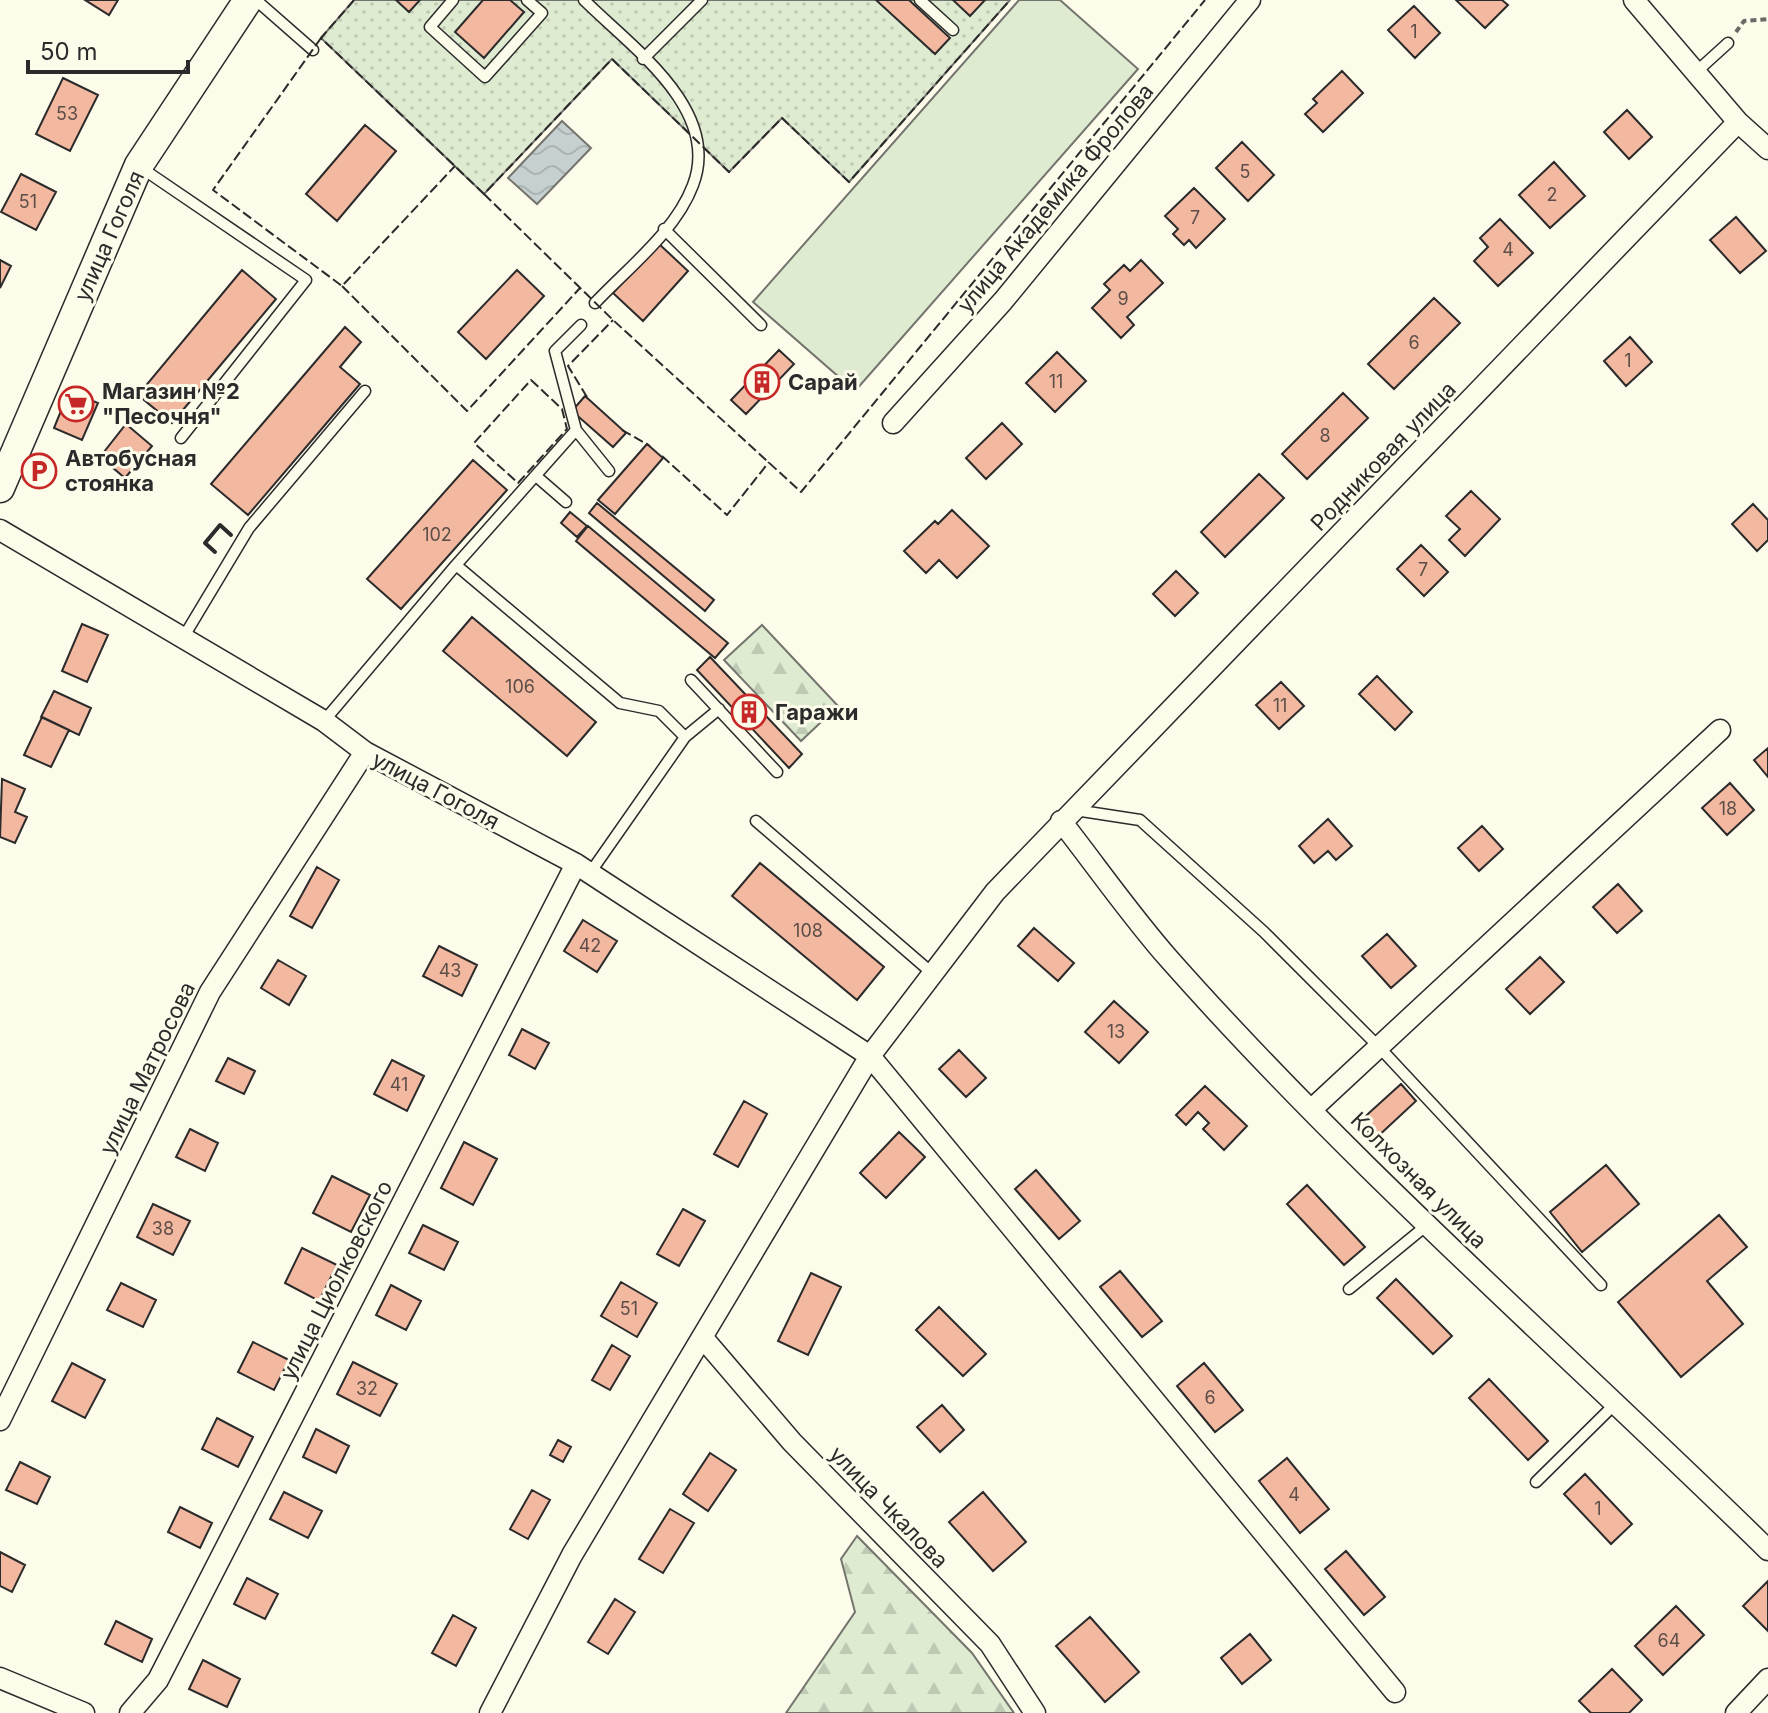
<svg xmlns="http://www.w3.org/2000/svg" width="1768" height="1713" viewBox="0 0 1768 1713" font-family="Inter,sans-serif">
  <defs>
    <pattern id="grass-dots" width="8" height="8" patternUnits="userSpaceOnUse" patternTransform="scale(2)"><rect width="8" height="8" fill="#deebd1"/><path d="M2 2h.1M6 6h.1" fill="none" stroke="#bfcab4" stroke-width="1.8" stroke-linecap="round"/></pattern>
    <pattern id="forest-firs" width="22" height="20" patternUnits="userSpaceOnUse" patternTransform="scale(2)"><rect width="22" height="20" fill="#deebd1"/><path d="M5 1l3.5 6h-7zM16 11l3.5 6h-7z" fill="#bfcab4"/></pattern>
    <pattern id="water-waves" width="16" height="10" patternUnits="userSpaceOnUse" patternTransform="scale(2)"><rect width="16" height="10" fill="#c7d0d0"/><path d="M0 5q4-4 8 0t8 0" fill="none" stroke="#abb3b3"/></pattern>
  </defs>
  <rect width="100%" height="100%" fill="#fdfbea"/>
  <path fill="url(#grass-dots)" stroke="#74746e" stroke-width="2" d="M354 0H1010L849 182 782 118 729 172 612 59 484 194 321 38Z"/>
  <path fill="url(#forest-firs)" stroke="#74746e" stroke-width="2" d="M762 625 838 706 801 741 724 660Z
    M857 1536 972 1653 1014 1713H786L855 1612 841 1559Z"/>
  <path fill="#deebd1" stroke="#74746e" stroke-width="2" d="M1019 0H1060L1138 69 855 391 753 302Z"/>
  <path fill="url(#water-waves)" stroke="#74746e" stroke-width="2" d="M562 121 591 148 537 204 508 178Z"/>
  <path fill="#f2b8a0" stroke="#2b2b2b" stroke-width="2" d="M85 0H118L109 15Z
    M396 0H420L409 12Z
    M483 0H510L524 12 484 58 455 32Z
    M876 0H909L950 38 935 54Z
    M953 0H985L970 16Z
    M1456 0H1502L1508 5 1485 28Z
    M1414 6 1440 33 1415 58 1388 30Z
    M1342 71 1363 93 1323 132 1305 114 1317 103 1313 99Z
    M63 78 98 95 70 151 36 134Z
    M1627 110 1652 137 1629 159 1604 132Z
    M365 125 396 151 337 221 306 194Z
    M1242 142 1274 175 1248 201 1216 168Z
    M1554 162 1585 196 1550 228 1519 195Z
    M21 174 56 192 36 230 1 212Z
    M1194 188 1225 219 1196 248 1189 240 1184 245 1173 234 1178 229 1165 216Z
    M1736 217 1766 251 1740 273 1710 240Z
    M1500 219 1533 253 1498 286 1474 261 1488 247 1480 238Z
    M658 243 688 271 643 321 613 293Z
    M0 260 11 266 0 288Z
    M1141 260 1163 283 1127 317 1134 325 1121 338 1092 308 1110 290 1104 284 1124 265 1130 271Z
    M242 270 276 299 172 423 138 395Z
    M517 270 544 296 486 359 458 332Z
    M1434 298 1460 323 1394 389 1368 364Z
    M345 327 361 342 340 367 360 384 248 515 211 484Z
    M1630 337 1652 362 1626 386 1604 361Z
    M779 350 794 364 746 414 731 400Z
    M1057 352 1086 381 1055 412 1026 383Z
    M69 391 98 403 82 440 54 428Z
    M1343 393 1368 418 1307 479 1282 454Z
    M585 396 626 433 613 447 572 411Z
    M1002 423 1022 444 986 479 966 458Z
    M126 424 152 446 125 478 100 457Z
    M647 444 663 458 615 514 598 500Z
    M473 460 507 490 401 609 367 579Z
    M1259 474 1284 498 1225 557 1201 532Z
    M1471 491 1500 519 1465 556 1449 540 1460 529 1446 516Z
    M597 503 714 600 705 611 589 513Z
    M1753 504 1768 520V540L1757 551 1732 524Z
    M952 510 989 546 957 578 939 560 926 573 904 551 935 521 938 524Z
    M570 512 587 526 577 537 561 523Z
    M588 526 728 643 715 658 576 541Z
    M1421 545 1448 572 1424 596 1397 569Z
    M1176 571 1198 593 1175 616 1153 594Z
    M472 617 596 722 567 756 443 651Z
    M82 624 108 635 87 682 62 671Z
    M710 657 802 754 789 768 697 670Z
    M1377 676 1412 712 1395 730 1359 694Z
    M1281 682 1304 706 1279 729 1256 705Z
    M54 691 91 708 79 735 41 717Z
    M42 717 69 730 51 767 24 755Z
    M1768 748V777L1754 760Z
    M2 779 25 789 15 812 27 817 15 843 0 837Z
    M1730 783 1754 810 1727 835 1702 808Z
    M1328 819 1352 846 1336 860 1328 851 1314 863 1299 846Z
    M1482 826 1503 849 1479 871 1458 848Z
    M760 863 884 967 857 1000 732 896Z
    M317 867 339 880 312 928 290 916Z
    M1618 884 1642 911 1617 933 1593 907Z
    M583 920 617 941 597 972 564 951Z
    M1034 928 1074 963 1058 981 1018 946Z
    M1387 934 1416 966 1391 988 1362 956Z
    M439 946 477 965 462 996 423 976Z
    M1540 957 1564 982 1530 1014 1506 989Z
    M278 960 306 976 289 1005 261 988Z
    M1114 1001 1148 1032 1119 1063 1085 1032Z
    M522 1029 549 1043 535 1069 509 1055Z
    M959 1050 986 1078 966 1097 939 1069Z
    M228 1058 255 1071 244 1094 216 1081Z
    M392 1060 424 1076 407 1111 374 1094Z
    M1401 1084 1416 1101 1375 1139 1359 1122Z
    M1205 1086 1247 1126 1224 1150 1203 1129 1209 1123 1198 1112 1186 1125 1176 1115Z
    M744 1101 767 1114 738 1167 714 1154Z
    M190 1129 218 1143 205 1171 176 1157Z
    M899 1132 925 1157 886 1198 860 1173Z
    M464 1142 497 1159 473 1205 441 1188Z
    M1606 1165 1639 1204 1582 1252 1550 1212Z
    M1036 1170 1080 1221 1059 1239 1015 1189Z
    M332 1176 370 1195 351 1232 313 1213Z
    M1307 1185 1365 1247 1344 1265 1287 1204Z
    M153 1204 190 1221 173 1255 137 1237Z
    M683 1209 705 1221 679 1266 657 1254Z
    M1719 1215 1747 1247 1707 1281 1743 1324 1681 1377 1618 1302Z
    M423 1225 458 1242 444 1270 409 1253Z
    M302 1248 337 1265 319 1301 285 1283Z
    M1120 1271 1162 1321 1142 1337 1100 1287Z
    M811 1273 841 1287 808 1355 778 1341Z
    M1396 1279 1452 1336 1433 1354 1377 1298Z
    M621 1282 657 1303 637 1337 601 1316Z
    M121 1283 156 1300 143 1327 107 1310Z
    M391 1285 421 1301 406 1330 376 1315Z
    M939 1307 986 1354 963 1376 916 1330Z
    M253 1342 289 1360 274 1390 238 1372Z
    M612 1345 630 1356 610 1390 592 1380Z
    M353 1362 397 1384 380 1416 337 1394Z
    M72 1363 105 1380 85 1418 52 1401Z
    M1204 1363 1243 1410 1215 1432 1177 1386Z
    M1489 1379 1548 1441 1528 1460 1469 1398Z
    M942 1405 964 1430 940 1452 917 1427Z
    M217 1418 253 1437 238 1467 202 1449Z
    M316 1429 349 1446 336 1473 303 1457Z
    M558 1440 571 1447 563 1462 550 1455Z
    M710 1453 736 1470 708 1511 683 1494Z
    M1287 1458 1329 1509 1300 1533 1259 1481Z
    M20 1462 50 1477 37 1504 6 1490Z
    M1585 1474 1632 1524 1611 1544 1564 1494Z
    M532 1490 550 1500 528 1539 510 1529Z
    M284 1492 322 1511 308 1538 270 1519Z
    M983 1492 1026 1542 993 1571 949 1522Z
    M180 1507 212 1523 200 1548 168 1532Z
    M670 1509 694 1523 663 1573 639 1559Z
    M1346 1551 1385 1597 1364 1615 1325 1569Z
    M0 1552 25 1565 12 1592 0 1586Z
    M247 1578 278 1594 265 1619 234 1604Z
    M1768 1581V1631L1743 1606Z
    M615 1599 635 1612 608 1654 588 1642Z
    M1676 1606 1704 1635 1663 1675 1635 1646Z
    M453 1615 476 1628 456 1666 432 1653Z
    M1090 1617 1139 1672 1105 1702 1056 1646Z
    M116 1621 152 1639 142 1662 105 1644Z
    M1250 1634 1271 1660 1242 1684 1221 1658Z
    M203 1660 240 1679 227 1707 189 1689Z
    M1612 1669 1642 1700 1629 1713H1591L1579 1701Z"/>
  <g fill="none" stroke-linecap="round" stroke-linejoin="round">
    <g stroke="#2b2b2b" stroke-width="13">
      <path id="lane" d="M256 0 313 50
        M453 0 430 27 485 77 542 13 527 0
        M584 0C630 46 722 109 693 185 676 231 628 268 595 303
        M920 0 953 30
        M643 59 702 0
        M1695 73 1728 43
        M140 167 306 280 181 438
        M664 229 761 325
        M576 430 609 471
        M536 476 566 502
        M456 565 620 703 659 711 685 737 590 873
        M183 638 249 528 365 391
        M691 680 777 772
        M324 721 456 565 576 430 555 351 581 325
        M685 737 719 709
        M1075 810 1140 820 1264 932 1379 1047 1601 1285
        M756 821 932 973
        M1349 1289 1427 1225
        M1536 1482 1615 1404"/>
    </g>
    <g stroke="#2b2b2b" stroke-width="23">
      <path id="street" d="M1634 0 1738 122 1768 149
        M893 423 1003 301 1250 0
        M0 530 324 721 365 752 576 864 870 1056 1395 1692
        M1061 821C1097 867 1131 916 1169 959 1355 1169 1568 1354 1768 1550
        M1312 1109 1720 730
        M703 1338 792 1442 990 1644 1035 1713
        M0 1420 210 992 365 752
        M0 1678 84 1713
        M130 1713 158 1680 576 864
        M490 1713 572 1555 870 1056 995 892 1738 122
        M1736 1713 1768 1679"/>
    </g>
    <g stroke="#2b2b2b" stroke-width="31">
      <path id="secondary" d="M0 488 139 165 248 0"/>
    </g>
    <path stroke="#6a6964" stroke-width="4" stroke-dasharray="6 4" stroke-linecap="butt" d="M1736 32 1744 21 1768 19"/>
    <use href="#lane" stroke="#fdfbea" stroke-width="10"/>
    <use href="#street" stroke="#fdfbea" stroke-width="20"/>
    <use href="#secondary" stroke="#fdfbea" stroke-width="28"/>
    <path stroke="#2b2b2b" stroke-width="2" stroke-dasharray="10 4" stroke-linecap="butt" d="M354 0 321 38 484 194 612 59 729 172 782 118 849 182 1010 0
      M321 38 213 190 342 286 455 166
      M484 194 613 320 801 492 1205 0
      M342 286 467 411 580 288
      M531 380 562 409 567 429 518 483 474 443Z
      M587 397 568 366 613 320
      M622 430 650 446
      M662 456 727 515 769 462"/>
    <path stroke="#2b2b2b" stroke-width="4" d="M215 552 205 543 220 525 231 535"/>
  </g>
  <defs>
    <g id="building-ring" transform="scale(1.8)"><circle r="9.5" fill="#fdfbea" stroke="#c62828" stroke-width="1.5"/><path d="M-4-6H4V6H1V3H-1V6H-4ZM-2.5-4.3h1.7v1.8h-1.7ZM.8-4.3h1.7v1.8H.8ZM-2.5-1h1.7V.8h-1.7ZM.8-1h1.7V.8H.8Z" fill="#c62828"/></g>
    <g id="supermarket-ring" transform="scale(1.8)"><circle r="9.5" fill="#fdfbea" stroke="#c62828" stroke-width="1.5"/><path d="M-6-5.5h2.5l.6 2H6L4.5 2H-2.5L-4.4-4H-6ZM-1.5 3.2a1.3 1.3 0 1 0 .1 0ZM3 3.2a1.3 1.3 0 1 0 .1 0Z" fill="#c62828"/></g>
    <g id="parking-ring" transform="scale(1.8)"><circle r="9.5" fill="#fdfbea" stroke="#c62828" stroke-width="1.5"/><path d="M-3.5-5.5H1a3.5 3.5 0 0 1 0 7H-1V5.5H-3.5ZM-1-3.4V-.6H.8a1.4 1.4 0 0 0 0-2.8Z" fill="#c62828"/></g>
  </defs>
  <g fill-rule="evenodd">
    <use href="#building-ring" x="762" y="382"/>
    <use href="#supermarket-ring" x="76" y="404"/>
    <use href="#parking-ring" x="39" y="471"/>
    <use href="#building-ring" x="749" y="712"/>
  </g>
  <g text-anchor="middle" stroke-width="6" stroke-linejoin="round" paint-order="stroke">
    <g font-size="18" fill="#5d4e48">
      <text x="1414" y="38">1</text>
      <text x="67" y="120">53</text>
      <text x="1245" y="178">5</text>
      <text x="1552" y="201">2</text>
      <text x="28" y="208">51</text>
      <text x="1195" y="224">7</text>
      <text x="1508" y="256">4</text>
      <text x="1123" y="305">9</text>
      <text x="1414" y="349">6</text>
      <text x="1628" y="367">1</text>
      <text x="1056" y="388">11</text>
      <text x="1325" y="442">8</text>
      <text x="437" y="541">102</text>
      <text x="1423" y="576">7</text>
      <text x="520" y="693">106</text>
      <text x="1280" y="712">11</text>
      <text x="1728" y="815">18</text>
      <text x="808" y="937">108</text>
      <text x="590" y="952">42</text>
      <text x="450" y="977">43</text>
      <text x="1116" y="1038">13</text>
      <text x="399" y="1091">41</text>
      <text x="163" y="1235">38</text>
      <text x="629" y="1315">51</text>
      <text x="367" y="1395">32</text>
      <text x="1210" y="1404">6</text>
      <text x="1294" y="1501">4</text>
      <text x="1598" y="1515">1</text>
      <text x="1669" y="1647">64</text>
    </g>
    <g font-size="22" fill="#2b2b2b" stroke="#fdfbea">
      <text transform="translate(1055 198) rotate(-50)" y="8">улица Академика Фролова</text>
      <text transform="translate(109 236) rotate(-66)" y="8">улица Гоголя</text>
      <text transform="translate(1383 456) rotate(-46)" y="8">Родниковая улица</text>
      <text transform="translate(436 790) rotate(28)" y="8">улица Гоголя</text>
      <text transform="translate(147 1068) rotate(-64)" y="8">улица Матросова</text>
      <text transform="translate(1419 1180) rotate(45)" y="8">Колхозная улица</text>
      <text transform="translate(336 1280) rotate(-63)" y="8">улица Циолковского</text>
      <text transform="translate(889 1507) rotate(46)" y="8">улица Чкалова</text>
    </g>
    <g font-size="22" font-weight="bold" fill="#2b2b2b" stroke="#fdfbea" text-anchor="start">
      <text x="788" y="390">Сарай</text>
      <text x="102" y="399">Магазин №2<tspan x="102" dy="25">"Песочня"</tspan></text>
      <text x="65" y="466">Автобусная<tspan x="65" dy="25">стоянка</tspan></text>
      <text x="775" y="720">Гаражи</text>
    </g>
  </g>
  <path d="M28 60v12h160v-12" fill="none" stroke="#2b2b2b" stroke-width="4"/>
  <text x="40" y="60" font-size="24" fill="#2b2b2b" stroke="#fdfbea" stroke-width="6" paint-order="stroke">50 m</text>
</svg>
